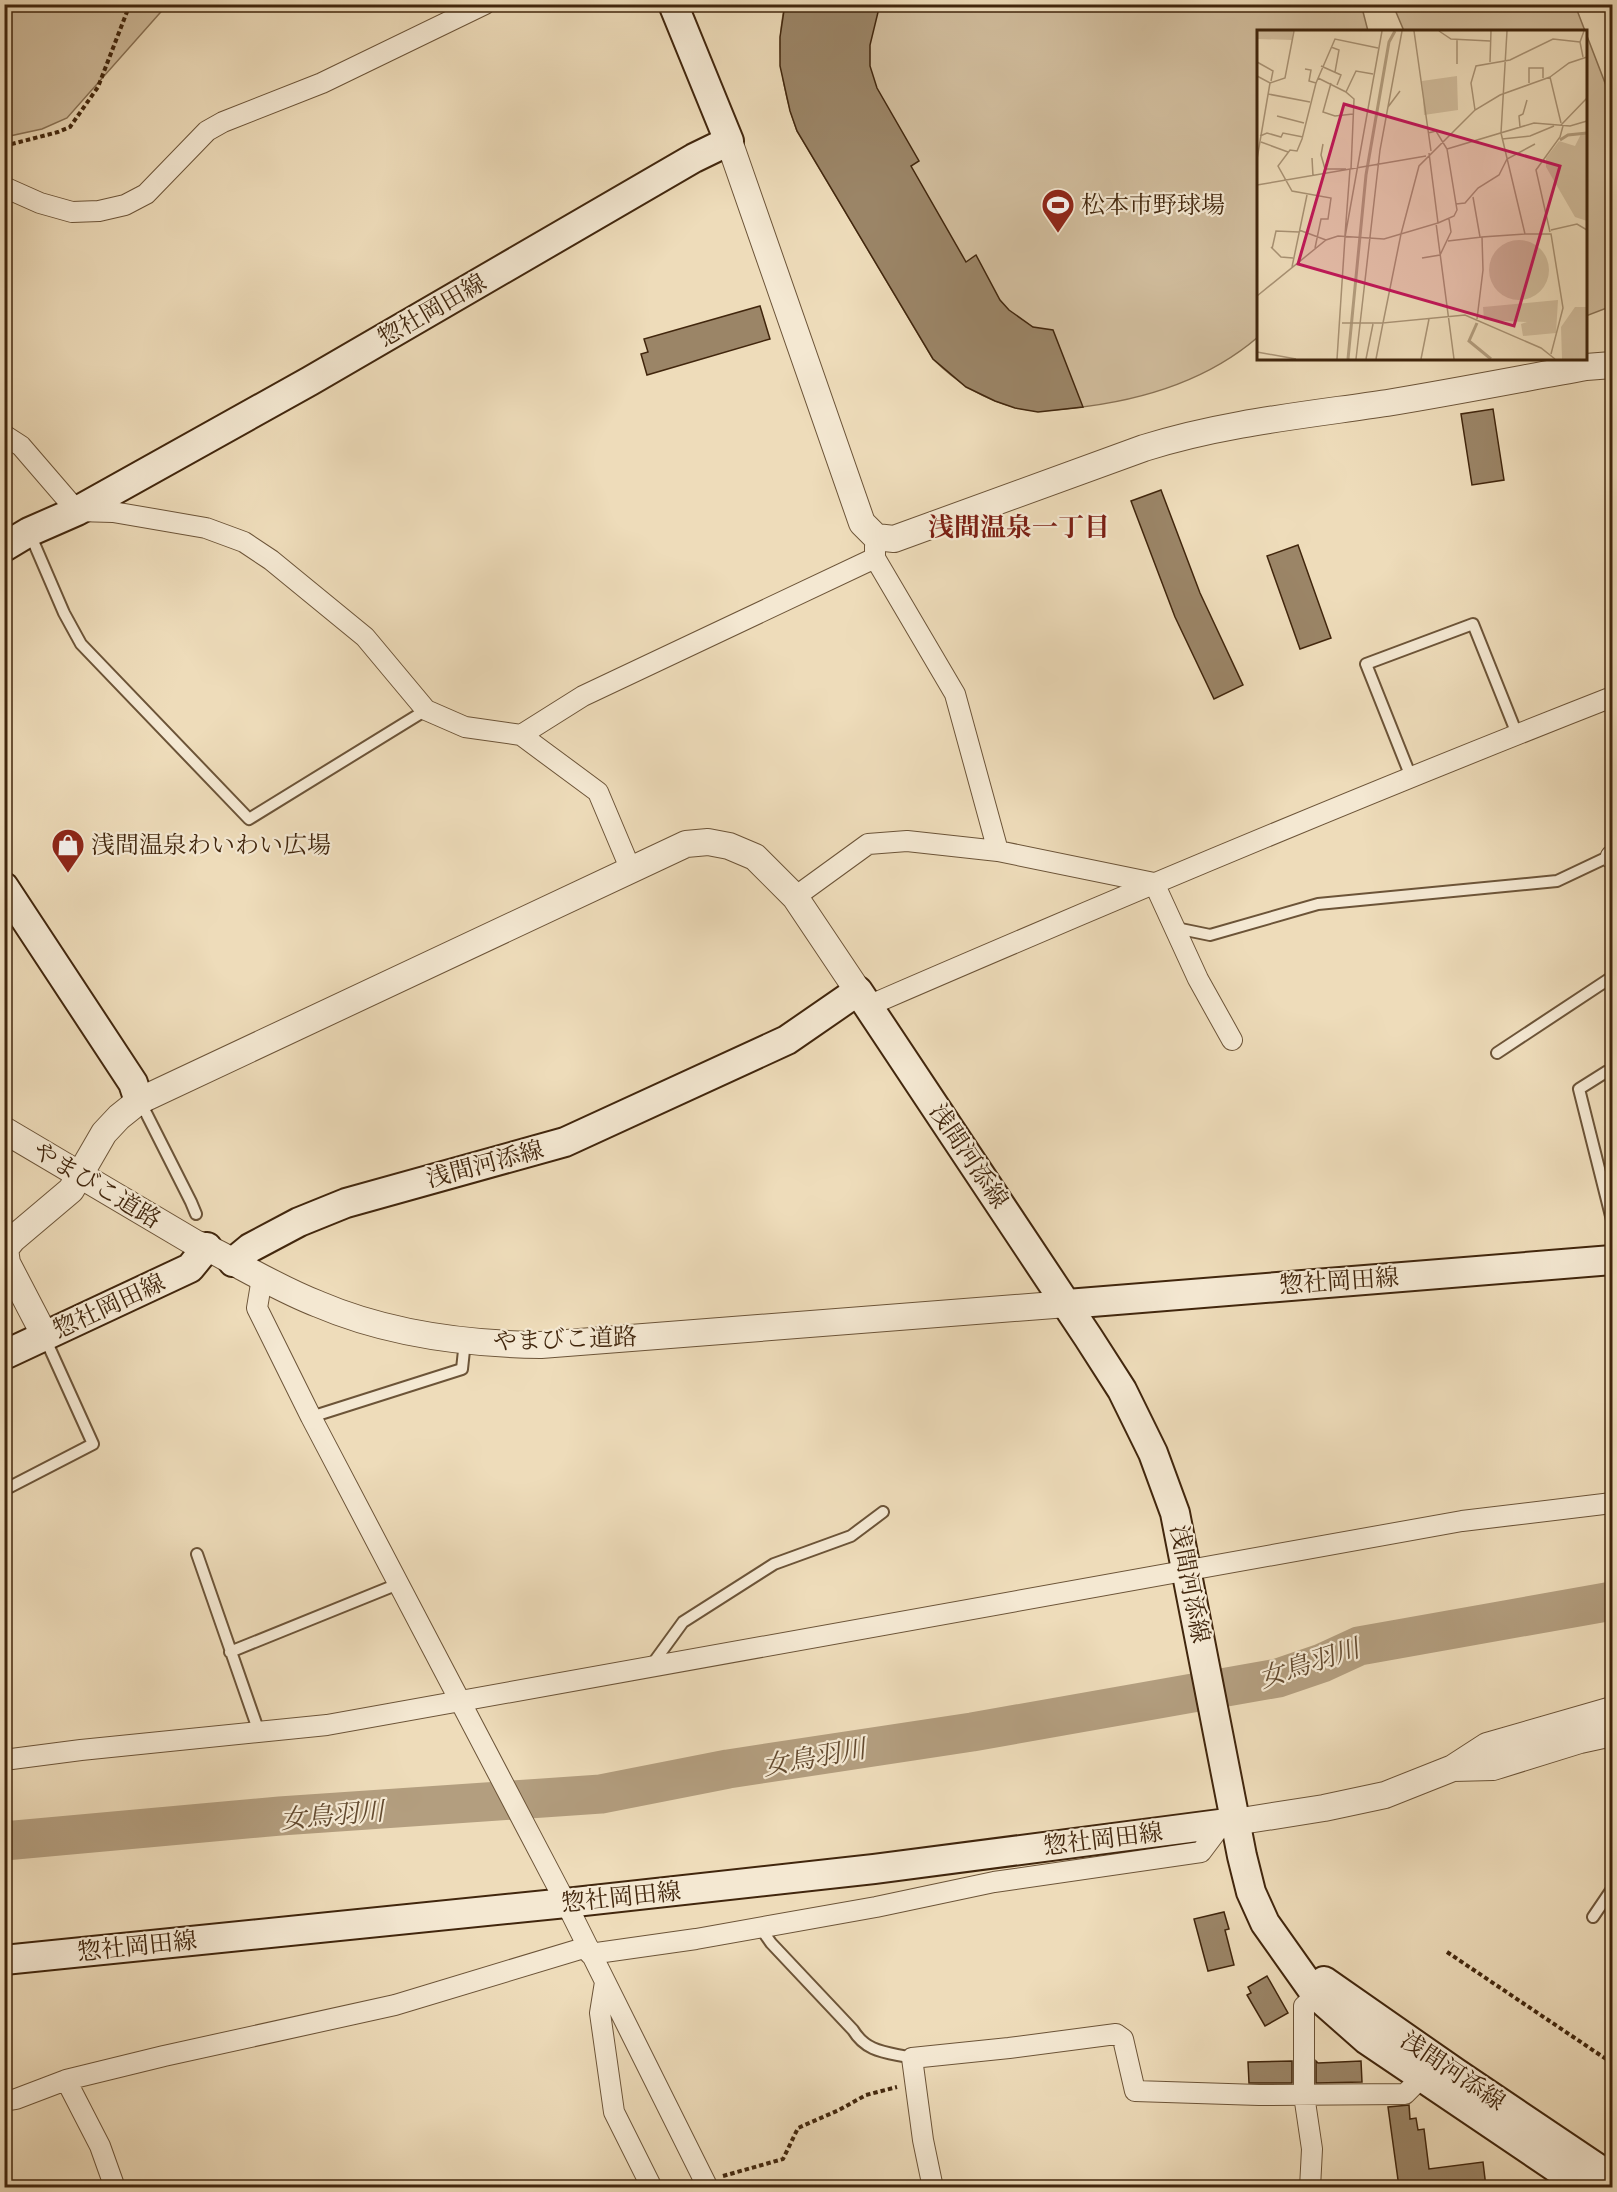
<svg xmlns="http://www.w3.org/2000/svg" width="1617" height="2192" viewBox="0 0 1617 2192" font-family="'Sorts Mill Goudy','Noto Serif JP',serif">
  <rect width="100%" height="100%" fill="#eedcba"/>
  <filter id="stains"><feTurbulence type="fractalNoise" baseFrequency=".00333" numOctaves="4"/><feColorMatrix values="0 0 0 0 .2 0 0 0 0 .09 0 0 0 0 .02 0 0 0 .5 -.17"/></filter>
  <radialGradient id="worn" r=".72"><stop offset=".6" stop-color="#630" stop-opacity="0"/><stop offset="1" stop-color="#630" stop-opacity=".3"/></radialGradient>
  <path fill="#d1bd9d" stroke="#897255" stroke-width="1.5" d="M1361 4 1368 31 1258 32V337C1207 381 1140 401 1073 408 1053 410 1034 413 1014 407 982 399 956 382 933 359L797 131C782 89 775 48 785 5Z
    M4 5 5 4 167 5 67 118 42 129 5 137Z
    M1393 5H1575L1612 101V306L1586 316V32L1404 31Z"/>
  <g fill="none" stroke-linecap="round" stroke-linejoin="round">
    <path stroke="#b39e7f" stroke-width="39" d="M4 1841 280 1816 601 1794 728 1769 972 1732 1278 1678 1322 1663 1359 1646 1612 1601"/>
  </g>
  <path fill="#9b8567" stroke="#41260d" stroke-width="1.5" d="M785 4H880L870 45V66L877 88 919 161 911 166 966 262 976 255 1000 300 1009 310 1033 327 1053 330 1083 407 1038 412 1015 408 995 401 966 387 933 359 797 131 790 111 780 66V37Z
    M760 306 770 339 647 375 641 354 648 352 644 339Z
    M1493 409 1504 480 1472 485 1461 414Z
    M1161 490 1200 593 1243 685 1214 699 1175 617 1131 501Z
    M1298 545 1331 638 1300 649 1267 556Z
    M1224 1912 1229 1929 1225 1930 1234 1965 1208 1971 1194 1919Z
    M1267 1976 1288 2013 1265 2026 1247 1995 1251 1993 1248 1987Z
    M1292 2061V2083H1249L1248 2062Z
    M1316 2061 1318 2063 1361 2061 1362 2082 1316 2083Z
    M1409 2105 1410 2119 1416 2118 1418 2130 1424 2129 1429 2169 1483 2162 1486 2187H1399L1388 2107Z"/>
  <g fill="none" stroke-linecap="round" stroke-linejoin="round">
    <g stroke="#6c5438" stroke-width="14">
      <path id="service" d="M30 534 64 613 81 644 249 819 426 710
        M1411 777 1366 664 1473 624 1517 734
        M1176 928 1210 935 1318 904 1557 881 1612 855
        M1497 1053 1612 977
        M1612 1071 1606 1072 1579 1089 1612 1220
        M140 1101 191 1202 196 1214
        M311 1417 462 1369 465 1341
        M4 1490 93 1444 45 1338
        M197 1554 259 1732
        M230 1652 398 1584
        M651 1666 683 1622 774 1564 851 1536 883 1512
        M1593 1917 1612 1889
        M760 1927 771 1943 853 2030C867 2053 887 2052 912 2058"/>
    </g>
    <g stroke="#6c5438" stroke-width="22">
      <path id="minor" d="M4 187 40 203 72 212 99 211 125 205 146 194 207 131 223 122 322 83 485 4
        M4 435 21 446 77 511 113 512 206 528 244 542 271 560 365 637 426 710 465 727 521 735 598 792 630 868
        M875 546V558L955 694 998 851
        M521 735 583 696 875 558
        M1611 856 1612 859
        M795 897 868 844 907 841 998 851 1154 883 1198 979 1232 1040
        M868 1006C1115 899 1362 795 1612 697
        M262 1278 257 1308 311 1417 566 1903 708 2188
        M4 1760 81 1750 327 1725 1462 1521 1612 1503
        M590 1954 696 1939 876 1907 994 1882 1201 1852 1222 1824
        M605 1982 600 2013 614 2112 652 2188
        M66 2080 100 2146 115 2188
        M4 2101 16 2099 66 2080 164 2056 395 2005 587 1947
        M933 2188 923 2140 912 2058 1009 2048 1116 2034 1123 2039 1135 2091 1259 2095 1405 2094 1422 2077
        M1310 2188 1312 2149 1304 2095V2006L1316 1995"/>
    </g>
    <g stroke="#6c5438" stroke-width="28">
      <path id="tertiary" d="M729 141 862 523 876 537 894 539 1144 448C1223 423 1306 415 1387 403 1454 392 1520 379 1586 367L1612 365
        M4 1130 195 1243C213 1249 228 1259 244 1268 268 1281 292 1294 318 1304 388 1334 465 1344 541 1345L1067 1304
        M45 1336 7 1263 5 1249 13 1239 71 1190 104 1133 119 1117 139 1101 686 844 708 842 729 846 755 857 795 897 858 991
        M1453 1768 1493 1767 1580 1740 1612 1733
        M1235 1822 1324 1808 1385 1795 1453 1768 1487 1746 1612 1710"/>
    </g>
    <g stroke="#41260d" stroke-width="32">
      <path id="secondary" d="M4 547 29 532 77 511 310 381 694 158 729 141 673 4
        M4 887 133 1083 139 1101
        M233 1262 250 1248 299 1222 346 1203 565 1142 787 1040 858 991 1088 1337 1122 1390 1153 1453 1175 1513 1242 1856 1251 1892 1265 1923 1316 1995 1367 2040 1586 2188
        M1067 1304 1612 1260
        M4 1355 190 1268 207 1247
        M4 1960 566 1903 874 1869 1235 1822
        M1324 1981 1456 2073 1612 2178"/>
    </g>
    <path stroke="#41260d" stroke-width="4" stroke-dasharray="4.5 3" stroke-linecap="butt" d="M4 146 58 132 70 127 98 87 130 4
      M1447 1952 1612 2063
      M723 2176 783 2159 798 2128 839 2110 866 2095 897 2087"/>
    <use href="#service" stroke="#f4e8d2" stroke-width="10"/>
    <use href="#minor" stroke="#f4e8d2" stroke-width="20"/>
    <use href="#tertiary" stroke="#f4e8d2" stroke-width="26"/>
    <use href="#secondary" stroke="#f4e8d2" stroke-width="28"/>
  </g>
  <defs>
    <g id="stadium-pin" transform="scale(1.725)"><path d="M0 17L-7.5 6A9.5 9.5 0 1 1 7.5 6Z" fill="#8f2418" stroke="#f4e8d2"/><path d="M0-5a6.5 5 0 1 0 0 10a6.5 5 0 1 0 0-10ZM-3.5-1.8h7v3.6h-7Z" fill="#fff"/></g>
    <g id="shop-pin" transform="scale(1.725)"><path d="M0 17L-7.5 6A9.5 9.5 0 1 1 7.5 6Z" fill="#8f2418" stroke="#f4e8d2"/><path d="M-5-2.5h2.3a2.7 3.5 0 0 1 5.4 0H5L5.5 6h-11ZM-1.5-2.5h3a1.5 2.3 0 0 0-3 0Z" fill="#fff"/></g>
  </defs>
  <g fill-rule="evenodd">
    <use href="#stadium-pin" x="1058" y="205"/>
    <use href="#shop-pin" x="68" y="845"/>
  </g>
  <g text-anchor="middle" stroke-width="4.5" stroke-linejoin="round" paint-order="stroke">
    <g font-size="24" fill="#41260d" stroke="#f4e8d2" text-anchor="start">
      <text x="1081" y="213">松本市野球場</text>
      <text x="91" y="853">浅間温泉わいわい広場</text>
    </g>
    <g font-size="24" fill="#41260d" stroke="#f4e8d2">
      <text transform="translate(432 310) rotate(-30)" y="8">惣社岡田線</text>
      <text transform="translate(969 1156) rotate(56)" y="8">浅間河添線</text>
      <text transform="translate(485 1164) rotate(-15)" y="8">浅間河添線</text>
      <text transform="translate(97 1185) rotate(31)" y="8">やまびこ道路</text>
      <text transform="translate(1339 1281) rotate(-4)" y="8">惣社岡田線</text>
      <text transform="translate(109 1306) rotate(-25)" y="8">惣社岡田線</text>
      <text transform="translate(565 1339) rotate(-2)" y="8">やまびこ道路</text>
      <text transform="translate(1190 1584) rotate(79)" y="8">浅間河添線</text>
      <text transform="translate(1103 1839) rotate(-7)" y="8">惣社岡田線</text>
      <text transform="translate(621 1897) rotate(-6)" y="8">惣社岡田線</text>
      <text transform="translate(137 1946) rotate(-6)" y="8">惣社岡田線</text>
      <text transform="translate(1453 2071) rotate(34)" y="8">浅間河添線</text>
    </g>
    <g font-size="26" font-weight="bold" fill="#7a1f14" stroke="#f4e8d2">
      <text x="1019" y="536">浅間温泉一丁目</text>
    </g>
    <g font-size="26" font-style="italic" fill="#634a2f" stroke="#f4e8d2">
      <text transform="translate(1309 1663) rotate(-18)" y="9">女鳥羽川</text>
      <text transform="translate(814 1757) rotate(-10)" y="9">女鳥羽川</text>
      <text transform="translate(332 1815) rotate(-5)" y="9">女鳥羽川</text>
    </g>
  </g>
  <g transform="translate(1257 30)">
    <rect width="330" height="330" fill="#eedcba"/>
    <path d="M0 1H36L35 10 0 9ZM200 46 201 80 167 85 165 51ZM325 102H330V191L318 187 289 137V128L302 111 318 116ZM232 240a30 30 0 1 1 60 0a30 30 0 1 1-60 0ZM301 270 299 303 266 306 264 294 270 292 227 290 226 277ZM318 277H330V329H305L304 297Z" fill="#d1bd9d"/>
    <path fill="none" stroke="#b39e7f" stroke-width="3" d="M303 110 311 105 330 103M220 293 212 311 234 329M91 329 109 145 132 12 138 1"/>
    <path fill="none" stroke="#a99375" stroke-width="1.5" d="M157 1 174 121M182 1 194 9 233 11M200 9V34M74 17 82 20 78 42M326 27 323 12 327 1M0 32 16 41 14 51M233 32 234 1M64 36 84 45 80 55M48 39 54 40 52 51 59 53 45 109 40 121 33 120 21 136 35 161 74 168 71 189H64L58 218M0 46 13 53 28 48 37 1M293 47 312 33 330 27M61 48 89 62M59 53 78 9 121 18M74 53 66 82 78 86 96 84M272 53V38H286V48M11 64 53 72M131 77 143 61M218 80 214 53 219 36 253 30 296 9 323 12M20 86 47 93M304 95 330 68M263 97 262 86 266 84 270 70M171 103 179 101 190 119 200 180 197 186 181 193M244 103 250 1M244 103 268 204H294L306 278 294 324M3 106 10 103 24 107 26 103 46 107M245 109 273 106 297 96M4 112 31 122M66 114 64 125 68 139H89M190 119 277 93 313 96 330 91M55 128 56 146M0 129 13 53M94 139 97 69 89 62 99 41 116 44M0 155 169 126M216 167 223 207M199 174 208 173 221 158 242 145 250 129 278 114M179 193 197 329M42 200 69 210M294 200 320 194 330 200M293 202 279 140 303 107 306 96M144 204 162 136 218 80 243 65 293 47 304 93M144 204 126 293 208 285 284 318 298 329M88 205 93 139M88 207 125 1M191 211 225 207M14 217 24 227 36 228M15 219 19 201 42 202M165 228 183 225 194 202 192 189M35 237 50 165M0 266 69 210 81 206 127 209 181 193 172 123M220 289 226 240 225 207 268 204M85 293H126L119 329M0 322 39 329M80 329 88 207M99 329 123 120 145 1M109 329 116 294M164 329 172 289"/>
    <path fill="#c2185b" fill-opacity="0.15" stroke="#c2185b" stroke-width="3" d="M87 74 303 136 257 296 41 234Z"/>
    <rect width="330" height="330" fill="none" stroke="#41260d" stroke-width="3"/>
  </g>
  <rect width="1617" height="2192" fill="none" stroke="#eedcba" stroke-width="24"/>
  <rect x="6" y="6" width="1605" height="2180" fill="none" stroke="#41260d" stroke-width="3"/>
  <rect x="12" y="12" width="1593" height="2168" fill="none" stroke="#41260d" stroke-width="1.5"/>
  <rect width="100%" height="100%" filter="url(#stains)"/>
  <rect width="100%" height="100%" fill="url(#worn)"/>
</svg>
